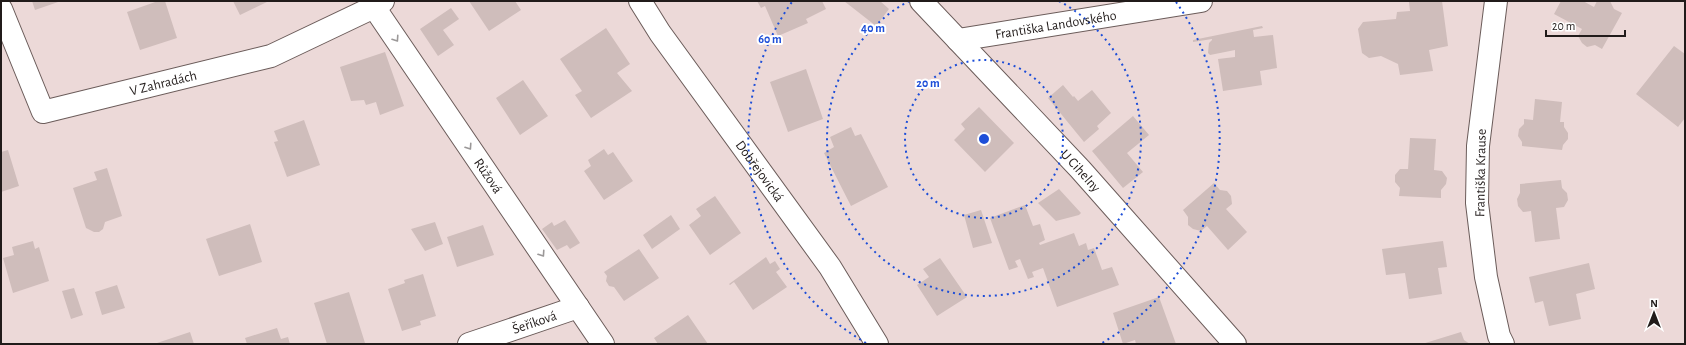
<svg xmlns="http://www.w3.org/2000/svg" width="1686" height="345" viewBox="0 0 1686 345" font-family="'Alegreya Sans',sans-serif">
  <rect width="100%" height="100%" fill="#ecd9d8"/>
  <path fill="#cfbdbb" d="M32 1H61L35 10Z
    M158 1H165L177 38 140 50 127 12Z
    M233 1H269L240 15Z
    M469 1H515L521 10 489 31Z
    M757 1H822L826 9 806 19 808 23 778 36 765 6 761 8Z
    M844 1H880L889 9 876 26Z
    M1419 1H1442L1448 46 1429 50 1433 71 1400 75 1398 64 1381 56 1369 58 1362 53 1358 29 1363 22 1396 19 1397 12 1410 11 1409 2Z
    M1561 1H1583L1594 7 1597 1H1610L1614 9 1622 13 1602 49 1595 45 1587 47 1582 43 1578 36 1582 29 1554 14Z
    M451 8 459 19 443 30 454 45 438 56 420 29Z
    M1262 26 1263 28 1253 30 1254 37 1273 35 1277 68 1260 71 1262 85 1223 91 1218 59 1235 57V50L1210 55 1208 53 1209 43 1212 40V39L1193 42V40Z
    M606 28 630 64 617 73 632 91 591 118 575 95 582 91 560 59Z
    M1674 46 1685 54V118L1678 127 1636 94Z
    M385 52 404 106 380 115 376 102 366 105 364 100 351 101 340 67Z
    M806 69 823 119 788 132 770 82Z
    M523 80 548 116 520 135 496 98Z
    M1063 85 1073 97 1074 96 1078 101 1092 90 1111 113 1097 126 1099 129 1084 142 1048 98Z
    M1535 99 1562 102 1560 122H1564V127L1568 133V139L1563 145 1562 150 1522 146V142L1518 136 1519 129 1524 124V119L1533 120Z
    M979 107 1014 143 985 172 954 140 965 129 961 124Z
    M1133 116 1149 135 1127 153 1143 172 1123 188 1092 151Z
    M304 120 320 165 287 177 274 142 278 141 274 131Z
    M851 127 855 136 861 134 888 187 851 206 824 153 834 147 830 137Z
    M1410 138 1436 139 1434 170 1442 171 1447 178 1446 184 1441 190V198L1399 196 1400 188 1395 182V175L1400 169H1408Z
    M604 149 608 155 613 152 633 181 604 200 584 171 591 166 588 160Z
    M8 150 19 186 1 192V152Z
    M107 168 122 216 105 222 103 229 99 232H94L86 228 73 188 97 180 94 172Z
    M1561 180 1562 188 1567 193 1568 200 1564 207 1556 208 1560 239 1535 242 1531 211 1523 212 1518 206 1517 199 1520 193V184Z
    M1214 183 1220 190 1227 191 1231 196 1232 204 1226 209 1247 232 1228 250 1207 226 1201 231 1193 229 1188 225V217L1183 210Z
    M1059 189 1081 213 1079 215 1056 221 1038 203Z
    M715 196 741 233 710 255 689 225 701 216 696 209Z
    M1025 205 1033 226 1040 224 1045 240 1039 243 1040 245 1074 233 1079 246 1086 243 1088 250 1094 248 1102 270 1112 267 1119 285 1057 307 1043 268 1032 272 1034 277 1028 279 1020 259 1015 261 1018 267 1009 270 990 218Z
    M981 210 992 243 973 248 964 215Z
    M671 215 680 229 652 249 643 235Z
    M565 220 580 243 570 249 567 245 557 250 542 229 552 222 554 226Z
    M435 222 443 244 425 251 411 229Z
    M250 224 262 262 219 276 206 239Z
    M483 225 494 255 457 267 447 237Z
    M33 241 35 249 39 247 49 281 13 293 3 258 14 255 12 247Z
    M1443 241 1447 267 1438 268 1442 294 1409 299 1405 273 1386 275 1382 249Z
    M639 249 659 278 624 301 614 287 609 286 606 281 607 276 604 272Z
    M766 257 770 264 775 261 780 269 776 272 787 287 753 310 734 282 730 285 729 284Z
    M940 258 967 297 937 316 917 285 929 277 923 269Z
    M1589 263 1595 289 1576 294 1581 319 1549 326 1543 301 1535 303 1529 277Z
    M423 274 436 316 420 321 421 325 402 331 388 289 405 283 404 280Z
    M117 285 125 308 102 315 95 292Z
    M74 288 83 315 71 319 62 291Z
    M349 292 365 343 327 344 314 303Z
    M1159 297 1176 344H1136L1135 340 1123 344 1113 313Z
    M688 315 708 344H658L654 338Z
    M277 328 281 339 288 337 290 344H247L245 338Z
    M190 332 194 344H154Z
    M1461 332 1464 340 1470 344H1422Z"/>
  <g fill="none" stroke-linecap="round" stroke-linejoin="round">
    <g stroke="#6b5c5a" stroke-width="24">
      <g id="street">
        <path id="s1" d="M640 1 660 33 830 267 877 344"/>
        <path id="s2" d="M921 1 1080 169 1235 344"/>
        <path d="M1496 1 1478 146 1477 203 1486 277 1499 336 1503 344"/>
        <path id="s3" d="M374 7 603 344"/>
        <path id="s4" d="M1 9 43 112 271 56 374 7 383 1"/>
        <path id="s5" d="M958 40 1201 1"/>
        <path id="s6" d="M469 344 578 307"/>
      </g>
    </g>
    <use href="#street" stroke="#fff" stroke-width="22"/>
  </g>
  <defs><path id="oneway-chevron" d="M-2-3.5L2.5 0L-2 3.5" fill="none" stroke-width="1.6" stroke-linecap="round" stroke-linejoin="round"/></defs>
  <g stroke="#9b9898">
    <use href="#oneway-chevron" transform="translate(396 39) rotate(56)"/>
    <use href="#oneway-chevron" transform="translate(469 147) rotate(56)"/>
    <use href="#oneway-chevron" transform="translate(542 254) rotate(56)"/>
  </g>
  <g fill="none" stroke="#1d4ed8" stroke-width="2" stroke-dasharray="2 4">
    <circle cx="984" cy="139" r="79"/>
    <path d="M1059 1A157 157 0 1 1 909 1"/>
    <path d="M866 343A236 236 0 0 1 792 2M1176 2A236 236 0 0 1 1102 343"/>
  </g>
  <g text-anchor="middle" stroke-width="4" stroke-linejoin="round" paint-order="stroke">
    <g font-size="14" fill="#211b1a" stroke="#fff">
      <text dy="5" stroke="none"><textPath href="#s5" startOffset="99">Františka Landovského</textPath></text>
      <text dy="5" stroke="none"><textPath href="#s4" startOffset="235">V Zahradách</textPath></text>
      <text dy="5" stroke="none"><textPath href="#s2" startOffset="233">U Cihelny</textPath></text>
      <text dy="5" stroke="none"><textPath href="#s1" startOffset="208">Dobřejovická</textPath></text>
      <text transform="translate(1480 173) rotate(-89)" y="5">Františka Krause</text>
      <text dy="5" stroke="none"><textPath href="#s3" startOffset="204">Růžová</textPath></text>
      <text dy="5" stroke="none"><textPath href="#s6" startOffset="69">Šeříková</textPath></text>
    </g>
  </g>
  <circle cx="984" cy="139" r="6" fill="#1d4ed8" stroke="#fff" stroke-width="2"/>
  <g font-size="12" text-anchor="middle" font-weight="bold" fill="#1d4ed8" stroke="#fff" stroke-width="4" stroke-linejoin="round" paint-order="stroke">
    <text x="873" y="32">40 m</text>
    <text x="770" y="43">60 m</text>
    <text x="928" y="87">20 m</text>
  </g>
  <rect width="1686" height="345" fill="none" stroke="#211b1a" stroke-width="4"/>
  <g transform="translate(1654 313)" stroke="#ffffff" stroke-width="3" paint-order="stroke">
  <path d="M0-3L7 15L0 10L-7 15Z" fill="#211b1a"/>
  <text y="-6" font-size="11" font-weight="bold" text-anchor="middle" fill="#211b1a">N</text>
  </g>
  <path d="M1546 30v6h79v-6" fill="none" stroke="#211b1a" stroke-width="2"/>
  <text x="1552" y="30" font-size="12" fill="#211b1a" stroke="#ffffff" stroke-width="3" paint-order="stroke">20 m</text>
</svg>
